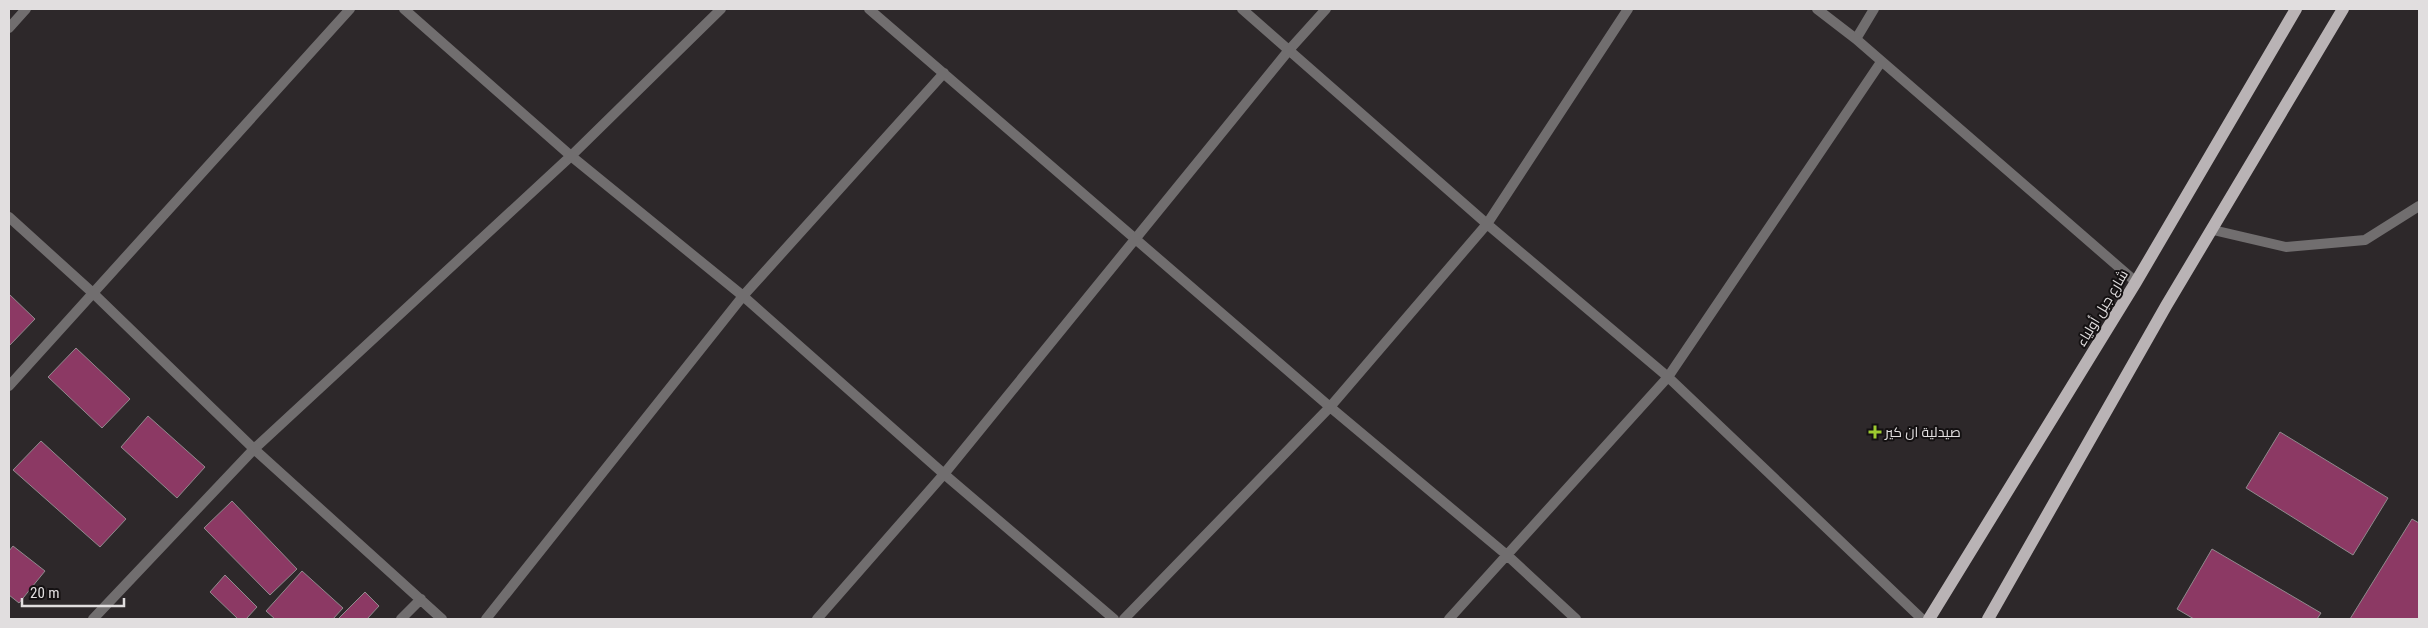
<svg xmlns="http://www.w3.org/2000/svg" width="2428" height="628" viewBox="0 0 2428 628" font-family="'Roboto Condensed',Cairo,sans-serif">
  <rect width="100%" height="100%" fill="#2d282a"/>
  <path fill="#8c3964" stroke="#908a8d" d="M9 294 35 319 9 346Z
    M76 348 130 399 102 428 48 377Z
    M148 416 205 467 177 498 121 447Z
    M2280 432 2388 498 2353 555 2246 488Z
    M41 441 126 519 100 547 13 470Z
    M232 501 297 569 270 595 204 528Z
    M2412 519 2419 523V619H2350Z
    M13 546 45 571 19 603 9 595V551Z
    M2212 549 2321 613 2317 619H2194L2177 609Z
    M302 571 343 608 333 619H275L266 611Z
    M225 575 257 607 246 619H238L210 592Z
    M365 592 379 606 367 619H338Z"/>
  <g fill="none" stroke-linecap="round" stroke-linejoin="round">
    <path stroke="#716e6f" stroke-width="10" d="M404 9 571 156 743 296 944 474 1114 619
      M869 9 1330 407 1508 556 1576 619
      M1242 9 1487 224 1668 377 1922 619
      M1817 9 1856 39 2136 282
      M9 28 26 9
      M1856 39 1874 9
      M9 217 94 294 254 449 442 619
      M2213 230 2286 247 2365 240 2419 206
      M9 386 350 9
      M93 619 254 449 571 156 721 9
      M401 619 421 599
      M486 619 743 296 944 73
      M817 619 944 474 1289 50 1326 9
      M1124 619 1330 407 1487 224 1628 9
      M1449 619 1668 377 1881 62"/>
    <path stroke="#b9b3b5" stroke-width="12" d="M1929 619 2136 282 2296 9
      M1988 619 2166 306 2343 9"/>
  </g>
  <path fill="#9dca30" stroke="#141112" stroke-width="2" d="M1872.5 424.5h5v5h5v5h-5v5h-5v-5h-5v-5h5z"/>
  <g text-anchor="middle" stroke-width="4" stroke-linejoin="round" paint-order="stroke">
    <g font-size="14" fill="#e1dedf" stroke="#141112">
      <text transform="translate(2102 308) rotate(-59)" y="5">شارع جبل أولياء</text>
    </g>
    <g font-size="14" fill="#e1dedf" stroke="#141112" text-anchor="start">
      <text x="1885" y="437">صيدلية ان كير</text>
    </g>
  </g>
  <rect width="2428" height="628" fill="none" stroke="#e1dedf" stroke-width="20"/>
  <path d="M22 598v8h102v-8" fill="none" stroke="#e1dedf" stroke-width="2.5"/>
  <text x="30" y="598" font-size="15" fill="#e1dedf" stroke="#141112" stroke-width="4" paint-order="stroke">20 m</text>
</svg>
